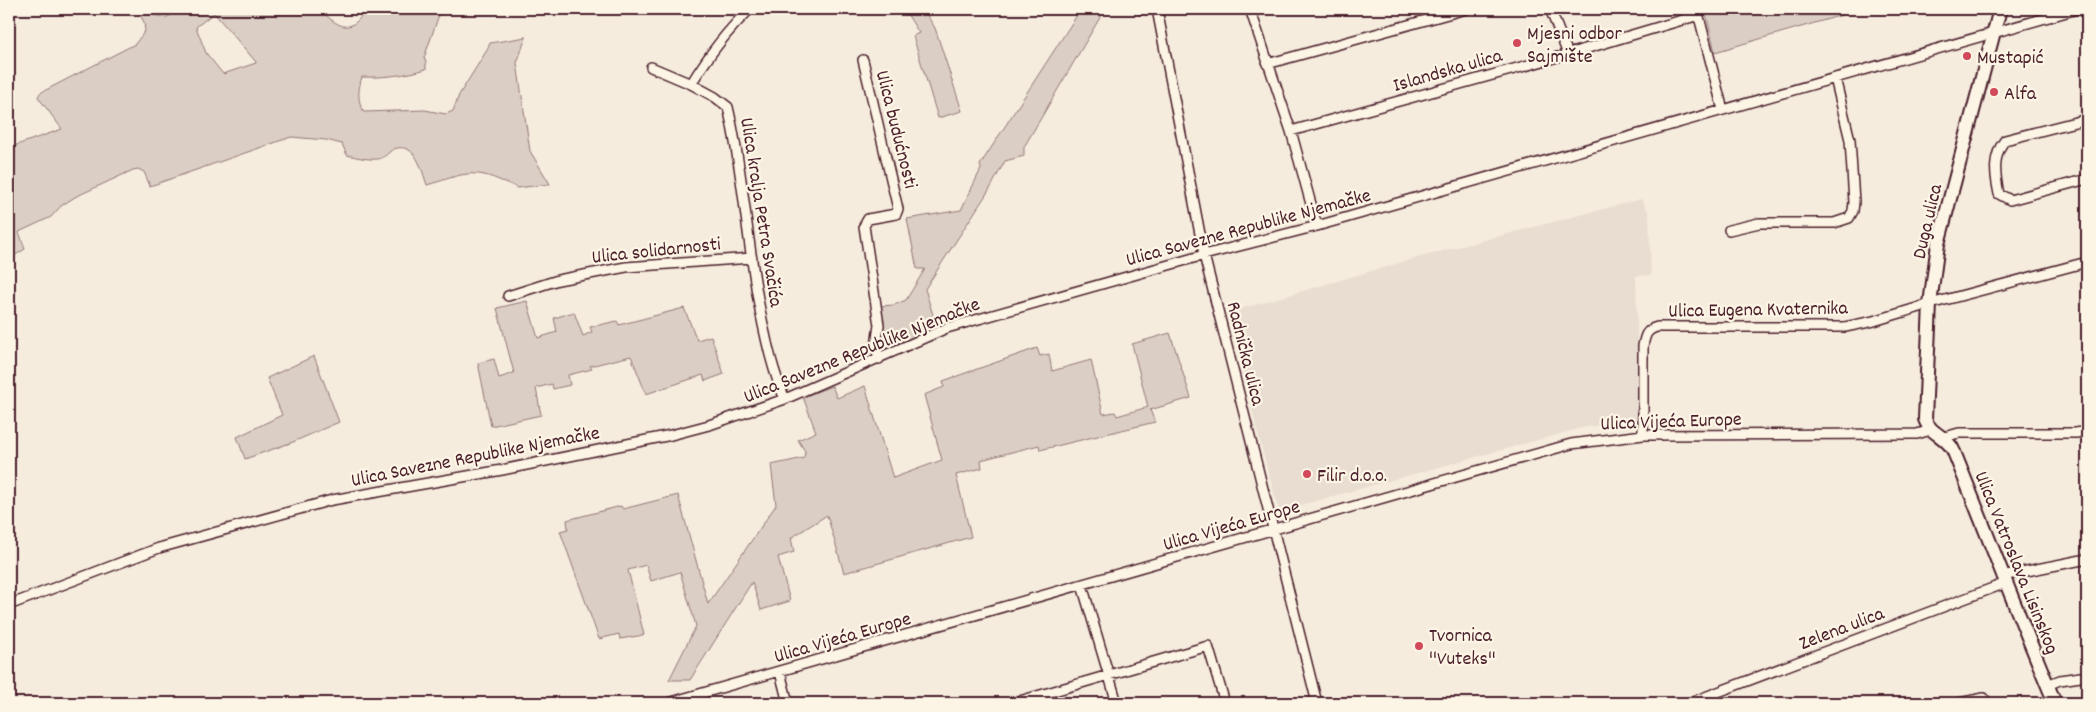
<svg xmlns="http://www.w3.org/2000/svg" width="2096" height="712" viewBox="0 0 2096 712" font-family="Dekko,sans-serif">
  <rect width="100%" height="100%" fill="#f5ecde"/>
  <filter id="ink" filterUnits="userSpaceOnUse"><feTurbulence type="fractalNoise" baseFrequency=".02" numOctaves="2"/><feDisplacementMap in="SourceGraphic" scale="10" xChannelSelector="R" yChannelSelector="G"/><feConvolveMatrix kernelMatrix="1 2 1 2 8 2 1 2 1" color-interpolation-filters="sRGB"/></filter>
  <g filter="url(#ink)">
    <path fill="#e8ddd0" d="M1641 199 1649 213 1651 275 1636 276 1639 423 1585 427 1279 511 1257 431 1230 312 1416 258Z"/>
    <path fill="#dbcec4" stroke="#927678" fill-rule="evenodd" d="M143 9C156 15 167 24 177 9H266L280 14 291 12 296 9H319C331 19 345 36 359 19 362 16 363 12 366 9H441L424 58 426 62V69C407 75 382 78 362 77 358 89 357 102 364 112L425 110 446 114 453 111 459 95 487 50 490 43 526 37 517 63 530 151 550 184 517 188C511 184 506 183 499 180 470 167 456 177 427 185 422 171 416 141 394 149 388 152 385 158 378 159 368 160 356 157 347 155L342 144 326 140 291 137 150 186 144 172 138 169 133 170 75 197 61 206 51 217 19 232 25 249 9 259V144L11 147 62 129 38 97 40 93 135 44 145 31 144 22 140 15ZM214 13 256 62V63L223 74 206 53 196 27Z
      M904 9H923L935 28 962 111 938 118 913 36 919 33Z
      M1081 9H1105L1024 147V156L1005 161 991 187 925 289 937 328 882 349 879 347V306L894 305 906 300 925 269H917L907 219 961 210 981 169 980 165Z
      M1705 9H1863L1715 52Z
      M527 301 538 338 557 332 554 318 574 312 583 336 592 332 590 327 617 321 619 325 684 308 697 340 711 336 724 374 705 381 703 375 646 394 631 356 590 366 592 369 568 375 570 385 553 389 552 384 536 388 541 415 491 426 478 363 494 359 499 378 514 373 497 308Z
      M1170 333 1191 398 1150 410 1155 422 1040 450 1039 445 981 460 982 468 956 475 971 537 844 573 827 515 791 538 794 552 778 557 790 601 761 610 752 582 690 680H669L696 626 680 572 651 581 646 565 628 570 644 635 620 639 619 634 599 639 560 531 568 529 567 520 621 506 623 509 678 495 708 604 776 505 771 465 804 458 805 451 798 440 816 432 803 397 832 386 837 398 865 386 893 478 942 460 924 395 944 387 943 381 1037 348 1040 356 1049 354 1052 371 1091 360 1103 414 1115 412 1117 416 1148 407 1132 344Z
      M314 356 339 422 293 442 245 459 237 437 282 415 267 378Z"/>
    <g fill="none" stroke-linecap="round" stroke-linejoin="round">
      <g stroke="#4a1f2b" stroke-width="12">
        <path id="minor" d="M750 9C727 31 708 56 691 84L715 97 728 107C744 175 747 246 761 315 767 344 773 372 785 399
          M1141 9H1142
          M1157 9 1204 255 1317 703
          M1250 9 1291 131 1317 226
          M1550 9 1568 54
          M1697 9 1723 110
          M863 60 898 209 896 214 868 219 864 226 879 325 876 346 879 359
          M1267 64 1466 9
          M651 67 691 84
          M2087 119 2005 140C1992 156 1995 175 1999 194L2010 200 2087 179
          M1291 131 1568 54 1699 15
          M1729 230 1759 223H1834L1849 218 1853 211 1854 202 1850 140 1835 78
          M508 296 558 280 626 267 752 258
          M1643 435V346C1645 336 1646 330 1657 327H1845L1874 321 1930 304 2087 262
          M1944 437 1959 433H2076L2087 431
          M2002 576 2087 559
          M1082 585 1117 703
          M9 605 159 548 332 500 502 470 671 435 709 425 785 399 947 328 1204 255 1317 226 2077 9
          M780 672 788 703
          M2047 685 2060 680 2087 676
          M668 703 1571 444 1643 435 1917 434 1931 430
          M1013 703 1208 646 1225 703
          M1689 703 2006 583
          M1959 703 1984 698 1986 703"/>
      </g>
      <g stroke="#4a1f2b" stroke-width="16">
        <path id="secondary" d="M2000 9 1938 244 1930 304 1925 419C1930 435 1948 436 1954 452 1988 536 2020 620 2055 703"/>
      </g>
      <use href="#minor" stroke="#fcf5e5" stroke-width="9"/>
      <use href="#secondary" stroke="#fcf5e5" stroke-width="12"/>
    </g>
  </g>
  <g fill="#d1495b" stroke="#fcf5e5" stroke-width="2">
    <circle cx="1517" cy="43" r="5"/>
    <circle cx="1967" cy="56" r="5"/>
    <circle cx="1994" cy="92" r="5"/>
    <circle cx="1307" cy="474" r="5"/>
    <circle cx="1419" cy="646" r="5"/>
  </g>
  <g text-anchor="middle" stroke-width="4.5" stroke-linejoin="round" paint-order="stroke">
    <g font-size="20" fill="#4a1f2b" stroke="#fcf5e5" text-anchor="start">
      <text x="1527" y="39">Mjesni odbor<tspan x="1527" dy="23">Sajmište</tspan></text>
      <text x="1977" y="63">Mustapić</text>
      <text x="2004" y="99">Alfa</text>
      <text x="1317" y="481">Filir d.o.o.</text>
      <text x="1429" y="641">Tvornica<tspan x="1429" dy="23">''Vuteks''</tspan></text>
    </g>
    <g font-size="20" fill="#4a1f2b" stroke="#fcf5e5">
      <text transform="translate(1447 69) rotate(-16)" y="7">Islandska ulica</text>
      <text transform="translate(898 129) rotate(76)" y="7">Ulica budućnosti</text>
      <text transform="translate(763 212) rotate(81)" y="7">Ulica kralja Petra Svačića</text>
      <text transform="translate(1926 221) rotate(-77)" y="7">Duga ulica</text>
      <text transform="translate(1248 226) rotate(-15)" y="7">Ulica Savezne Republike Njemačke</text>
      <text transform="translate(656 249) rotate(-6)" y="7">Ulica solidarnosti</text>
      <text transform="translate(1758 308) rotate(-1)" y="7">Ulica Eugena Kvaternika</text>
      <text transform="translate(861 349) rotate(-22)" y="7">Ulica Savezne Republike Njemačke</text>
      <text transform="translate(1247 353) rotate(76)" y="7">Radnička ulica</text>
      <text transform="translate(1671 420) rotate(-2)" y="7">Ulica Vijeća Europe</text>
      <text transform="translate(475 455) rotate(-11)" y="7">Ulica Savezne Republike Njemačke</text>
      <text transform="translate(1231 524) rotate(-16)" y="7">Ulica Vijeća Europe</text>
      <text transform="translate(2018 562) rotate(68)" y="7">Ulica Vatroslava Lisinskog</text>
      <text transform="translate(1841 627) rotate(-21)" y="7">Zelena ulica</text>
      <text transform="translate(842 636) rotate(-16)" y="7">Ulica Vijeća Europe</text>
    </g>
  </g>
  <rect width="2096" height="712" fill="none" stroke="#fcf5e5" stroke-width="30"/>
  <rect x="15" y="15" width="2066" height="682" fill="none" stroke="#4a1f2b" stroke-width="2" filter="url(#ink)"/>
</svg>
